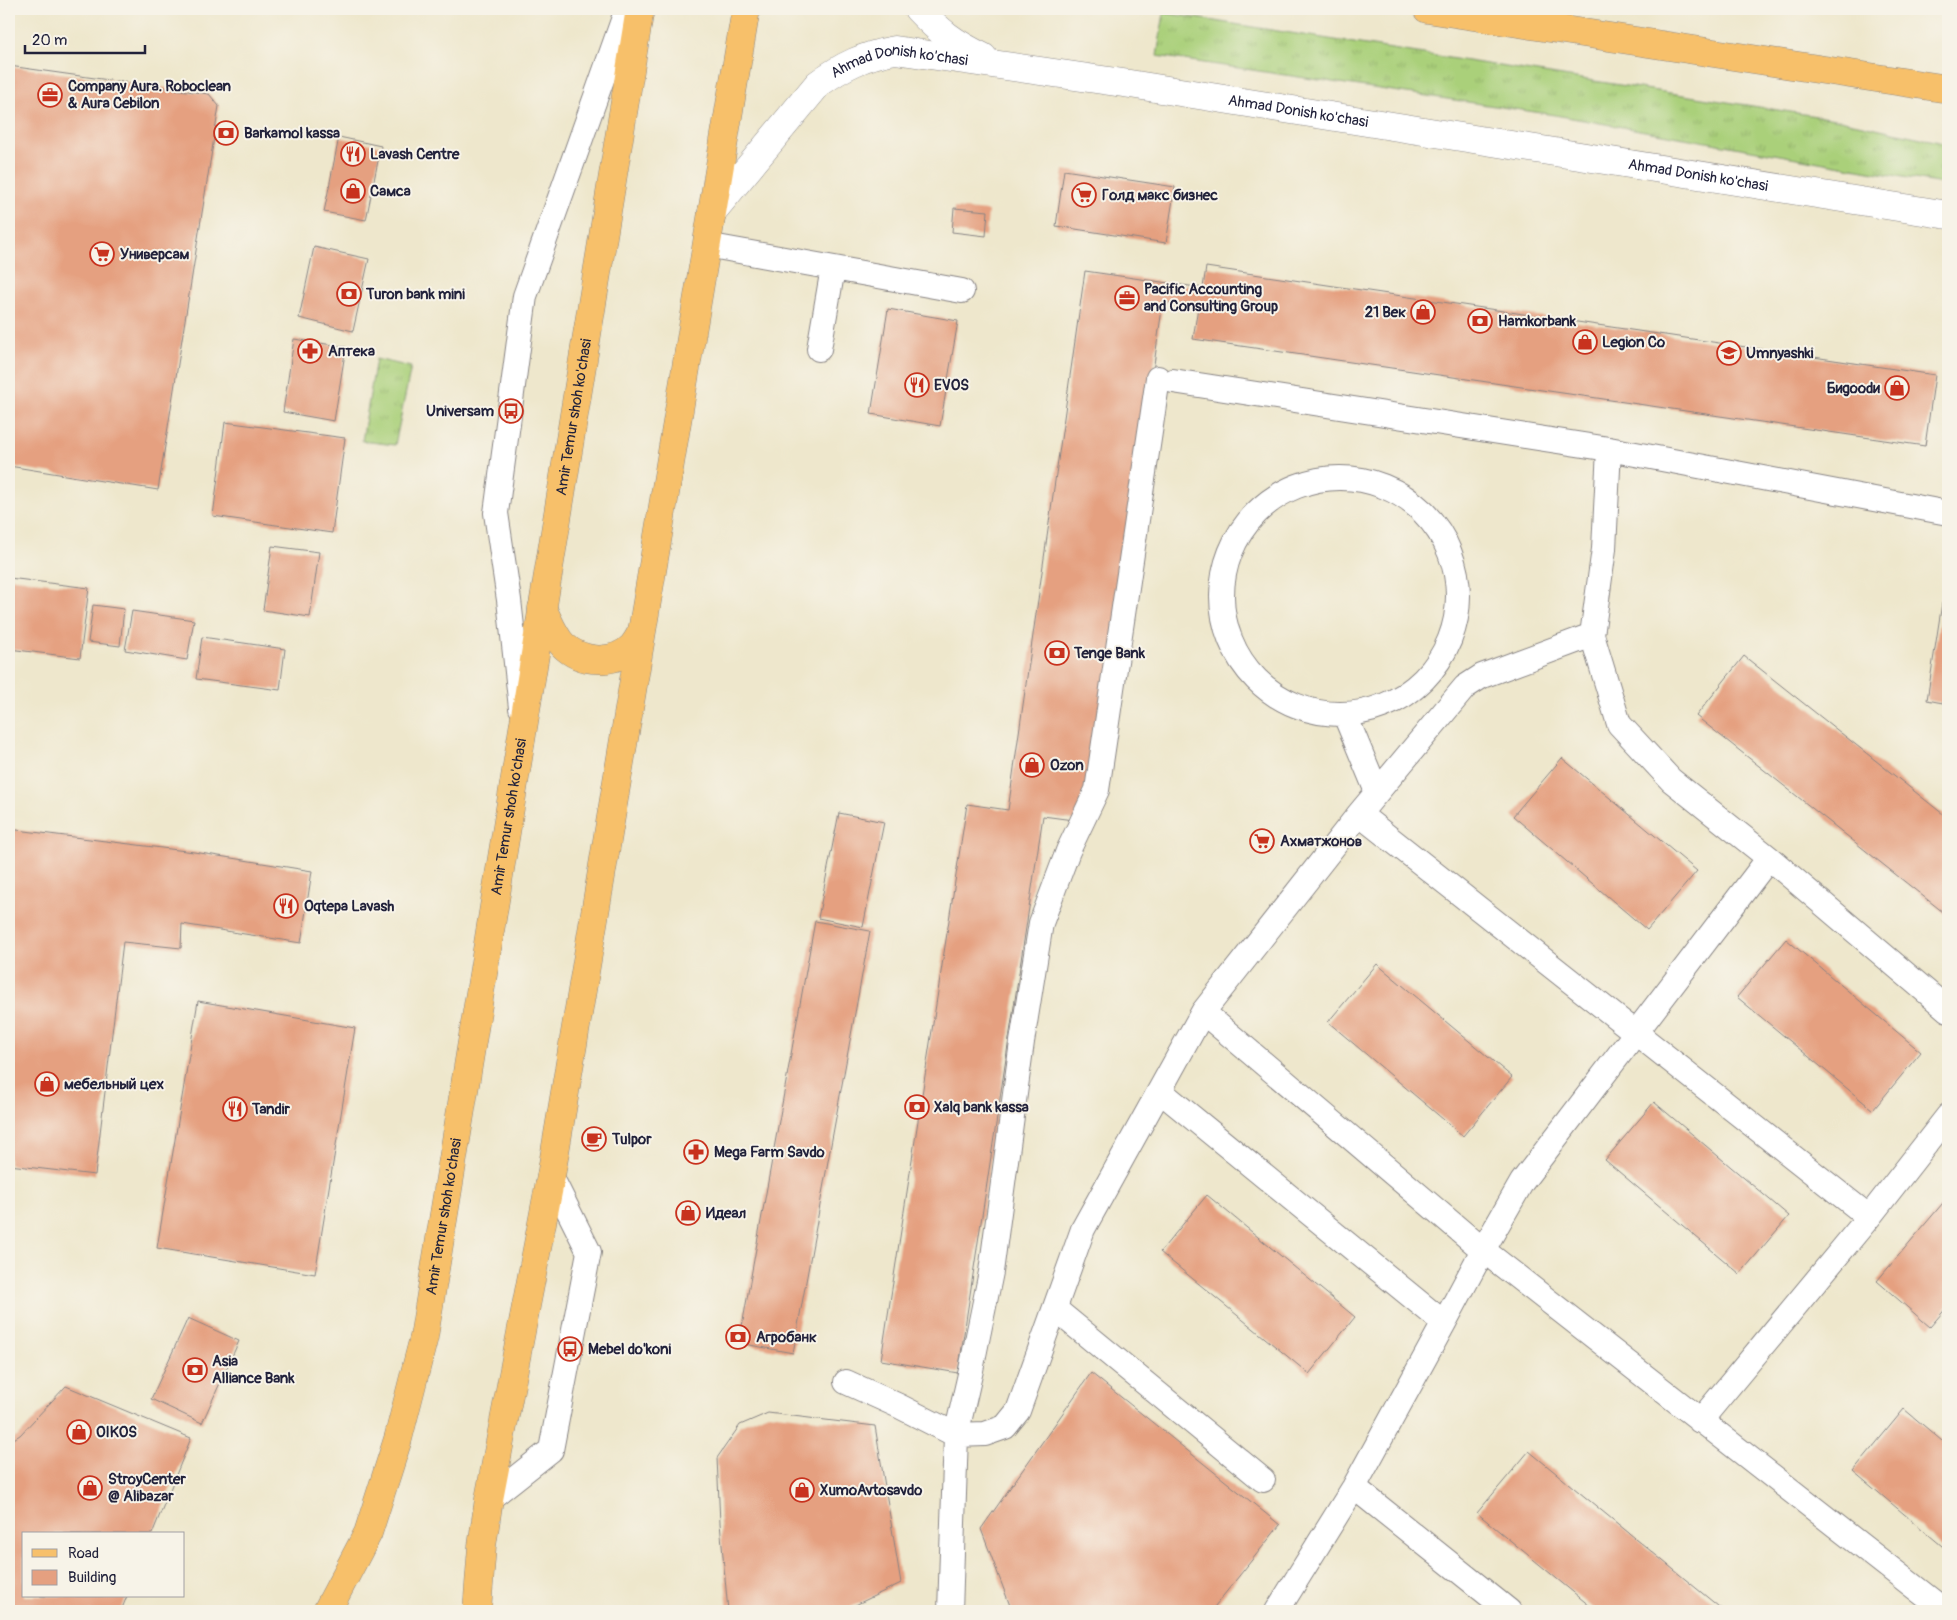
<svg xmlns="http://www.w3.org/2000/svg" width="1957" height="1620" viewBox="0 0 1957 1620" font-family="Pangolin,sans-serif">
  <defs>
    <pattern id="grass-tufts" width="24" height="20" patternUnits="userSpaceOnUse" patternTransform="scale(1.25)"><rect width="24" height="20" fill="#aad07a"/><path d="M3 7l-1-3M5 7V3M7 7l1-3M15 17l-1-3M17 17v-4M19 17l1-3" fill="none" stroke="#92b26a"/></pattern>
  </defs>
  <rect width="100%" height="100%" fill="#f7f3e8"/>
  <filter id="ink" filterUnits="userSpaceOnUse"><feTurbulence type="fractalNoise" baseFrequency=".02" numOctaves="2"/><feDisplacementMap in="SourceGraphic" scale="10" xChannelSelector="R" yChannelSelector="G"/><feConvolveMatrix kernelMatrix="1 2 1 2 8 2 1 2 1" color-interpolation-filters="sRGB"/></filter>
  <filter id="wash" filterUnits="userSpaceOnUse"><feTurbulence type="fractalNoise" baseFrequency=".0096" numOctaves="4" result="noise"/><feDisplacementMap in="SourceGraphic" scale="20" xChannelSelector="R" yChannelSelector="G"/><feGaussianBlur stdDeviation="1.12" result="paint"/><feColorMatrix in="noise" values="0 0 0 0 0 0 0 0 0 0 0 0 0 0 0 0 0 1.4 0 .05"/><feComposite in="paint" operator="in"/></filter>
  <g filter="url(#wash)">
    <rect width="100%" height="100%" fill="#eee7cc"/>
    <path fill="url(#grass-tufts)" stroke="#66795a" d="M1164 13 1835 119 1948 144V185L1555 115 1157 56Z
      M376 359 411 367 395 445 362 441Z"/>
    <g id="blocks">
      <path fill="#e5a080" d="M9 66 209 94 219 106 158 490 9 466Z
        M339 137 381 146 366 220 324 212Z
        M1064 170 1175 187 1166 243 1056 226Z
        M954 208 988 211 986 236 952 232Z
        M314 247 369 259 353 331 299 318Z
        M1206 267 1935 375 1925 446 1193 339 1198 307 1163 302 1088 822 1043 816 958 1373 881 1360 967 804 1008 810 1085 271 1203 288Z
        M888 309 958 321 940 426 871 414Z
        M294 339 346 347 334 421 283 412Z
        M225 422 345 438 332 533 213 516Z
        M272 546 319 552 310 617 263 610Z
        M9 578 89 588 80 658 9 649Z
        M1942 603 1948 604V704L1927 700Z
        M93 605 124 609 120 646 88 642Z
        M132 611 194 620 187 660 125 650Z
        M202 637 285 649 280 690 196 679Z
        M1744 656 1948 818V916L1696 716Z
        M1562 758 1697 871 1647 930 1513 816Z
        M839 813 884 822 863 927 818 918Z
        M9 829 194 852 312 871 301 943 182 924 181 948 123 942 95 1175 9 1165Z
        M815 921 870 931 793 1353 739 1343Z
        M1786 939 1921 1052 1873 1110 1737 997Z
        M1377 964 1512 1077 1463 1136 1328 1022Z
        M198 1001 355 1028 315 1274 157 1248Z
        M1654 1102 1789 1216 1740 1274 1605 1160Z
        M1207 1195 1355 1317 1309 1374 1160 1252Z
        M1948 1197V1306L1930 1327 1877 1281Z
        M188 1318 239 1341 202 1423 151 1399Z
        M1091 1373 1280 1525 1211 1611H1012L981 1529Z
        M66 1386 191 1438 152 1534H24V1596H127L121 1611H9V1442L20 1435Z
        M1904 1409 1948 1446V1551L1853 1471Z
        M768 1413 875 1426 901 1583 843 1611H728L720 1523 717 1458 740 1425Z
        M1529 1451 1724 1611H1596L1477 1513Z"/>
    </g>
  </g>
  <g filter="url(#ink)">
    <use href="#blocks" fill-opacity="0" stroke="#888484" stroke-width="1"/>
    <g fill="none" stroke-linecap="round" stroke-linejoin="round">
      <g stroke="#888484" stroke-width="26">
        <path id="service" d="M706 245 962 291
          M819 349 833 268
          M1158 378 1097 790 1068 851 1041 923 1022 1042 991 1272 971 1370 956 1435 985 1434 1005 1427 1018 1411 1083 1229 1203 1012 1359 814 1465 687 1482 676 1592 635 1604 549 1609 449
          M1173 381 1609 449 1948 513
          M1222 596a118 118 0 1 1 236 0a118 118 0 1 1-236 0Z
          M1592 635 1619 724 1671 780 1769 858
          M521 708 509 600 496 513 525 296 627 9
          M1345 715 1377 792
          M1359 814 1869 1217
          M1203 1012 1483 1250 1945 1611
          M1160 1091 1444 1323
          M1055 1309 1263 1480
          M846 1382 899 1406 956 1435 950 1611
          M1700 1421 1869 1217 1948 1116
          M1354 1487 1509 1611
          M489 1499 551 1450 589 1252 551 1176
          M1277 1611 1354 1487 1444 1323 1483 1250 1522 1182 1769 858 1948 1010"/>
      </g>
      <g stroke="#888484" stroke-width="29">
        <g id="tertiary">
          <path d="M918 9C940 32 954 43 983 57"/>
          <path id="s1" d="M712 212 818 84C842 66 865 55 895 50L1130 84 1948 215"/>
        </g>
      </g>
      <g stroke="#888484" stroke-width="29">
        <g id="primary">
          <path d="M1427 9 1948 89"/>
          <path d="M542 608C548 619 554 636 563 645 581 663 615 665 633 646 636 642 639 637 641 633"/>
          <path id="s2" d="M327 1611 368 1533 398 1439 424 1337 640 9"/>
          <path d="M477 1611 482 1546 489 1499 551 1176 746 9"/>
        </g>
      </g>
      <use href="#service" stroke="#fff" stroke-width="24"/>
      <use href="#tertiary" stroke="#fff" stroke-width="28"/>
      <use href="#primary" stroke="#f7c06b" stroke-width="28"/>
    </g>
  </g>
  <defs>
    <g id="office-ring" transform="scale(1.25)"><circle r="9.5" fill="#f7f3e8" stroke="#c8321e" stroke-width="1.5"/><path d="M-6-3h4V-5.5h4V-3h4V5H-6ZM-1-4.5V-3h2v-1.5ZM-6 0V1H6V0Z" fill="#c8321e"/></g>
    <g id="bank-ring" transform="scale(1.25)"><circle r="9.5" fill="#f7f3e8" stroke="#c8321e" stroke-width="1.5"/><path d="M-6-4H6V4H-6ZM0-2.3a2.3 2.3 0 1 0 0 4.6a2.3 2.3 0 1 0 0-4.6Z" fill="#c8321e"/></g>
    <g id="restaurant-ring" transform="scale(1.25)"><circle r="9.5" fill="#f7f3e8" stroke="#c8321e" stroke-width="1.5"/><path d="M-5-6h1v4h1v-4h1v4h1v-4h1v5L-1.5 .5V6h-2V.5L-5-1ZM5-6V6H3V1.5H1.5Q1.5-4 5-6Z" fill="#c8321e"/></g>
    <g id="shop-ring" transform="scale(1.25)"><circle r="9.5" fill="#f7f3e8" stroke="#c8321e" stroke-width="1.5"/><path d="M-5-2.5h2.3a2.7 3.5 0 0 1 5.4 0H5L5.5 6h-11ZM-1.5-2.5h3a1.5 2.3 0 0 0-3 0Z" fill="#c8321e"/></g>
    <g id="supermarket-ring" transform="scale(1.25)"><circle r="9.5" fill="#f7f3e8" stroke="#c8321e" stroke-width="1.5"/><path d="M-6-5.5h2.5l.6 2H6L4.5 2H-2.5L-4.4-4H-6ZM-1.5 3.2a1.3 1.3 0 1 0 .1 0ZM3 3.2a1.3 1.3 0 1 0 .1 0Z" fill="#c8321e"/></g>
    <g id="pharmacy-ring" transform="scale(1.25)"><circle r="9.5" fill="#f7f3e8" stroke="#c8321e" stroke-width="1.5"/><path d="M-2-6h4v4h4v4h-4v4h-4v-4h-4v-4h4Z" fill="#c8321e"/></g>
    <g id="school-ring" transform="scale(1.25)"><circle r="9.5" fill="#f7f3e8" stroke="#c8321e" stroke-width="1.5"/><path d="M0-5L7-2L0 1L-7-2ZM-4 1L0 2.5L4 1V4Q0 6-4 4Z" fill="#c8321e"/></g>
    <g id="bus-ring" transform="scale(1.25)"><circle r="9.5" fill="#f7f3e8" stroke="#c8321e" stroke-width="1.5"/><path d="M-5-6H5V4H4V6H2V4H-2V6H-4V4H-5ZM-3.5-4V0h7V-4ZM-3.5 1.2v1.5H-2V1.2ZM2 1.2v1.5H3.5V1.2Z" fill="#c8321e"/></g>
    <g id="cafe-ring" transform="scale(1.25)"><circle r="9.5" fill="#f7f3e8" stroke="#c8321e" stroke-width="1.5"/><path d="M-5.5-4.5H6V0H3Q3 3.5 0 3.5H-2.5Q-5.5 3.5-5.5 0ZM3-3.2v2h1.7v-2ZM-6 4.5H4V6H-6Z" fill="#c8321e"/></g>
  </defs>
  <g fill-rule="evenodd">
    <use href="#office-ring" x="50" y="95"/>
    <use href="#bank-ring" x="226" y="133"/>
    <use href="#restaurant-ring" x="353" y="154"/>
    <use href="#shop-ring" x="353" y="191"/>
    <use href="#supermarket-ring" x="1084" y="195"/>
    <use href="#supermarket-ring" x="102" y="254"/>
    <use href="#bank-ring" x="349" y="294"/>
    <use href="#office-ring" x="1127" y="298"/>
    <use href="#shop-ring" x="1423" y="312"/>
    <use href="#bank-ring" x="1480" y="321"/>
    <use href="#shop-ring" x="1585" y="342"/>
    <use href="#pharmacy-ring" x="310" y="351"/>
    <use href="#school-ring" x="1729" y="353"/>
    <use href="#restaurant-ring" x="917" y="385"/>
    <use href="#shop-ring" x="1897" y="388"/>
    <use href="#bus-ring" x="511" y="411"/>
    <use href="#bank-ring" x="1057" y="653"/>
    <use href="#shop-ring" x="1032" y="765"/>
    <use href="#supermarket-ring" x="1262" y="841"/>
    <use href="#restaurant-ring" x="286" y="906"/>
    <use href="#shop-ring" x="47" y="1084"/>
    <use href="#bank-ring" x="917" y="1107"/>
    <use href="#restaurant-ring" x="235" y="1109"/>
    <use href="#cafe-ring" x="594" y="1139"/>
    <use href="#pharmacy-ring" x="696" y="1152"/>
    <use href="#shop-ring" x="688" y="1213"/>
    <use href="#bank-ring" x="738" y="1337"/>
    <use href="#bus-ring" x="570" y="1349"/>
    <use href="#bank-ring" x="195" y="1370"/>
    <use href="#shop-ring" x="79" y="1432"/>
    <use href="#shop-ring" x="90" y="1488"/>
    <use href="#shop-ring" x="802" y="1490"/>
  </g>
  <g text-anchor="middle" stroke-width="4" stroke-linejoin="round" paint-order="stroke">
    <g font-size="15" fill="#22223b" stroke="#f7f3e8">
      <text dy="5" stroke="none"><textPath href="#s1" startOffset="254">Ahmad Donish ko'chasi</textPath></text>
      <text dy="5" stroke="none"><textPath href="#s1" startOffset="659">Ahmad Donish ko'chasi</textPath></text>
      <text dy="5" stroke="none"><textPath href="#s1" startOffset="1064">Ahmad Donish ko'chasi</textPath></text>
      <text dy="5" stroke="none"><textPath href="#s2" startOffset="1224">Amir Temur shoh ko'chasi</textPath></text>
      <text dy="5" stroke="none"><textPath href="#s2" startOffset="819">Amir Temur shoh ko'chasi</textPath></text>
      <text dy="5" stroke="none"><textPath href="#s2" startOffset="414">Amir Temur shoh ko'chasi</textPath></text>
    </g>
    <g font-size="15" font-weight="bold" fill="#22223b" stroke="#f7f3e8" text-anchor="start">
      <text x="68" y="91">Company Aura. Roboclean<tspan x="68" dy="17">&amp; Aura Cebilon</tspan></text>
      <text x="244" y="138">Barkamol kassa</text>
      <text x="370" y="159">Lavash Centre</text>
      <text x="370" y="196">Самса</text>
      <text x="1102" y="200">Голд макс бизнес</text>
      <text x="120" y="259">Универсам</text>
      <text x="1144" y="294">Pacific Accounting<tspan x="1144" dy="17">and Consulting Group</tspan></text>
      <text x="366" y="299">Turon bank mini</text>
      <text x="1406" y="317" text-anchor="end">21 Век</text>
      <text x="1498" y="326">Hamkorbank</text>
      <text x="1602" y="347">Legion Co</text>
      <text x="328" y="356">Аптека</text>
      <text x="1746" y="358">Umnyashki</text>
      <text x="934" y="390">EVOS</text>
      <text x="1880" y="393" text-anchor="end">Биgoodи</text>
      <text x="494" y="416" text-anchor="end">Universam</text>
      <text x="1074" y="658">Tenge Bank</text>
      <text x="1050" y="770">Ozon</text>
      <text x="1280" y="846">Ахматжонов</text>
      <text x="304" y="911">Oqtepa Lavash</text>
      <text x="64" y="1089">мебельный цех</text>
      <text x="934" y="1112">Xalq bank kassa</text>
      <text x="252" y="1114">Tandir</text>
      <text x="612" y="1144">Tulpor</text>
      <text x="714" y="1157">Mega Farm Savdo</text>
      <text x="706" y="1218">Идеал</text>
      <text x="756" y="1342">Агробанк</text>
      <text x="588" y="1354">Mebel do'koni</text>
      <text x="212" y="1366">Asia<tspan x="212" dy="17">Alliance Bank</tspan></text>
      <text x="96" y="1437">OIKOS</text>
      <text x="108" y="1484">StroyCenter<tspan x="108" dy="17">@ Alibazar</tspan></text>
      <text x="820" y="1495">XumoAvtosavdo</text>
    </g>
  </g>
  <rect width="1957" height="1620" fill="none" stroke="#f7f3e8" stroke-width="30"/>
  <rect x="22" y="1532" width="162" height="65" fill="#f7f3e8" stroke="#a29fa3"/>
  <rect x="32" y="1549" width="25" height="8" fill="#f7c06b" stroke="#a29fa3"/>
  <text x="68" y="1558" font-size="15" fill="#22223b">Road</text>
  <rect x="32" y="1570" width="25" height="15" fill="#e5a080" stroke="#a29fa3"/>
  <text x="68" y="1582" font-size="15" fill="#22223b">Building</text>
  <path d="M25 45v8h120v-8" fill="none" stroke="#22223b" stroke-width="2.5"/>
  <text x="32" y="45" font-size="15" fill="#22223b" stroke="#f7f3e8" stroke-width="4" paint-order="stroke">20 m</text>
</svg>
